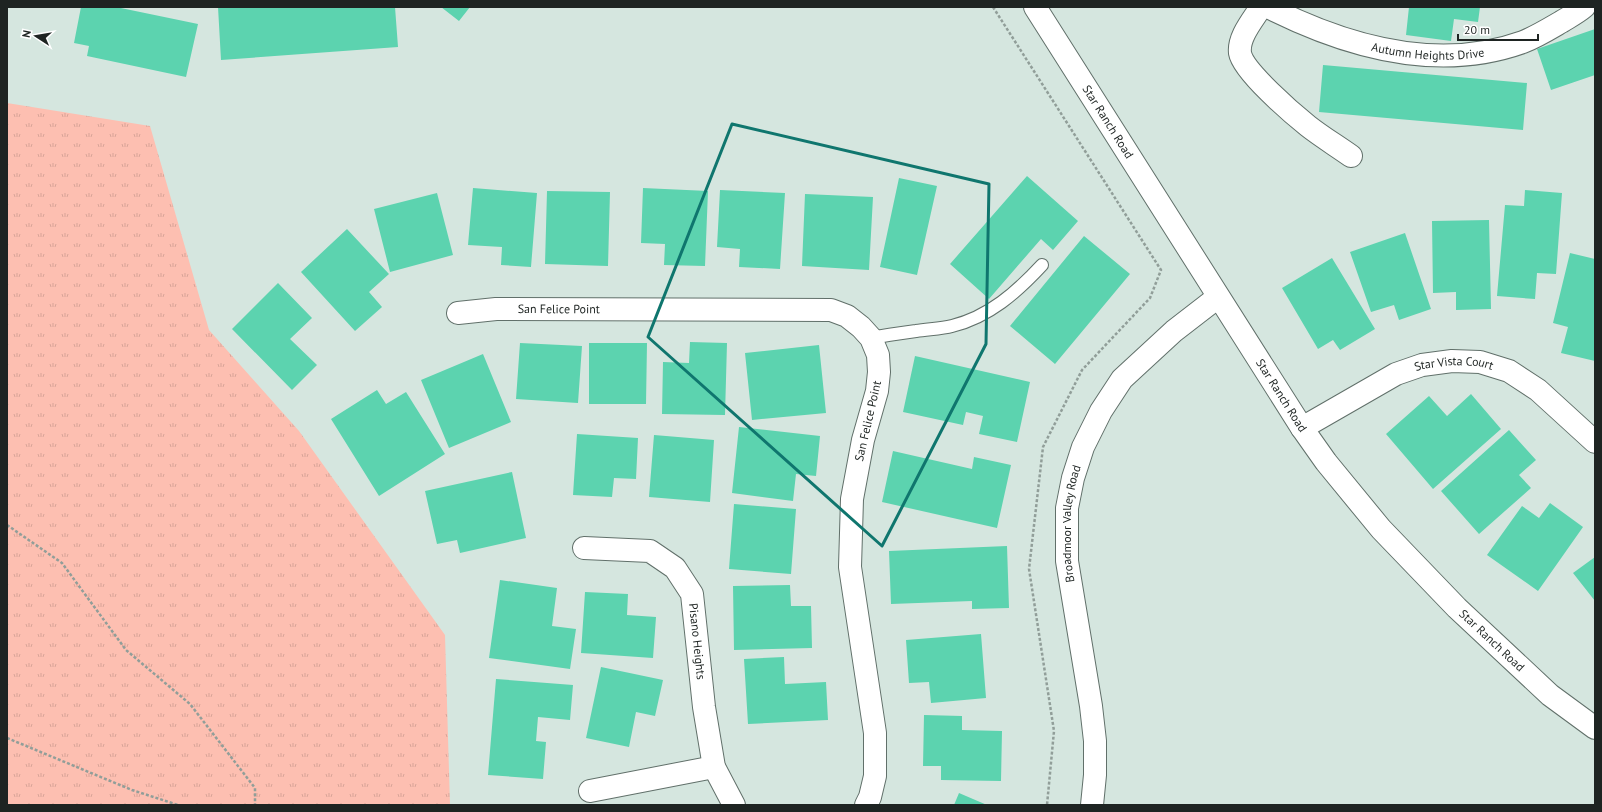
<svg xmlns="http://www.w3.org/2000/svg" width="1602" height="812" viewBox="0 0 1602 812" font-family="'PT Sans',sans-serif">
  <defs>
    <pattern id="grass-tufts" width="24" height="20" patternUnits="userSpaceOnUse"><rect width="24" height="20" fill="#fdbfb1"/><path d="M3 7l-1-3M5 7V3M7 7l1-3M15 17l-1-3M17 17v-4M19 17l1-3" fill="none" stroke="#d8a498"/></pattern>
  </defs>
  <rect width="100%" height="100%" fill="#d5e6df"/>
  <path fill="url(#grass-tufts)" d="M7 103 150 126 209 330 299 431 445 635 450 805H7Z"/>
  <path fill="#5cd3af" d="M81 7H116L198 24 186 77 87 56 89 46 74 43Z
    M218 7H395L398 47 221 60Z
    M441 7H470L459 21Z
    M1409 7H1480L1478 22 1454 19 1451 41 1406 35Z
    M1595 29V75L1551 90 1537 49Z
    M1323 65 1527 83 1523 130 1319 112Z
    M1027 176 1078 221 1053 250 1041 239 989 299 950 264Z
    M899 178 937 186 917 275 880 267Z
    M473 188 537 193 531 267 501 265 502 247 468 245Z
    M643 188 708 191 705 266 664 265 665 244 641 243Z
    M720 190 785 193 780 269 739 267 740 249 717 247Z
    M1525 190 1562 193 1556 274 1537 273 1535 299 1497 296 1505 205 1524 206Z
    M547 191 610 192 608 266 545 264Z
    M437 193 453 255 390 272 374 209Z
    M805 194 873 197 869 270 802 266Z
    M1489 220 1491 309 1456 310V292L1433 293 1432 221Z
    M347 229 389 274 369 292 382 307 355 331 301 272Z
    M1405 233 1431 309 1399 320 1394 305 1371 312 1350 252Z
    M1084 236 1130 274 1055 364 1010 326Z
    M1570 253 1595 259V361L1561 353 1568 327 1553 323Z
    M1332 258 1375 329 1340 350 1333 340 1318 349 1282 288Z
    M278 283 312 318 290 339 317 365 292 390 232 329Z
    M690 342 727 343 725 415 662 414 663 362 689 363Z
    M520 343 582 346 578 403 516 399Z
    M589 343H647L646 404H589Z
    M819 345 826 413 752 420 745 353Z
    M483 354 511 422 449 448 421 380Z
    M915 356 1030 382 1017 442 979 434 983 416 966 412 963 425 903 412Z
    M377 390 386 404 406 392 445 454 379 496 331 419Z
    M1471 394 1501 429 1433 489 1386 434 1429 396 1447 416Z
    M739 427 820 436 816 476 796 474 793 501 732 493Z
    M1509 430 1536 460 1519 475 1531 488 1479 534 1441 491Z
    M577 434 638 438 636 479 614 478 612 497 573 495Z
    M654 435 714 440 710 502 649 497Z
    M893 451 972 469 974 457 1011 465 997 528 882 502Z
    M512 472 526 538 460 553 457 540 437 544 425 491Z
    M1550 503 1583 527 1538 591 1487 555 1522 506 1539 518Z
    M734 504 796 509 791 574 729 569Z
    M1007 546 1009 608 972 609V601L891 604 889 551Z
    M1595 557V601L1573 573Z
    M500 580 557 588 552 626 576 629 570 669 489 658Z
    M790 585 791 606H811L812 648 734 650 733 586Z
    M585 592 628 594 627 615 656 617 653 658 581 653Z
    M981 634 986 698 931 703 929 682 909 683 906 640Z
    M784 657 785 684 826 682 828 720 748 724 744 659Z
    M601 667 663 680 655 716 636 712 629 747 586 738Z
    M496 679 573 685 570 720 538 717 536 741 546 742 543 779 488 775Z
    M924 715 962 716V730L1002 731 1001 781 941 780V766H923Z
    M959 793 987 805H954Z"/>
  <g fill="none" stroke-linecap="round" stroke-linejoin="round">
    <g stroke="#61706a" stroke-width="14">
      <path id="lane" d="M871 338C886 335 901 333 916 331 928 329 941 329 952 326 989 317 1017 292 1042 265"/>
    </g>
    <g stroke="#61706a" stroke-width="24">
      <g id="street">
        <path d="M1261 7C1253 20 1238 37 1240 53 1243 71 1293 114 1308 126 1322 137 1337 146 1351 156"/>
        <path id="s1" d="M1268 7C1347 47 1437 73 1523 42 1536 37 1549 29 1561 22 1569 17 1577 13 1584 7"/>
        <path id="s2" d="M458 313 496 309 831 310 847 316 861 327 871 338 878 355 879 372 877 391 863 440 852 499 850 567 875 733V776L870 797 866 805"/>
        <path id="s3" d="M1302 428 1396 374 1422 365 1452 361 1480 362 1509 371 1538 390 1595 442"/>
        <path id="s4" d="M584 548 650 551 675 568 692 594 704 707 714 767 734 805"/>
        <path d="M590 791 714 767"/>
      </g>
    </g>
    <g stroke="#61706a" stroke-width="24">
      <g id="secondary">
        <path id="s5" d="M1035 7 1302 428 1326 462 1381 529 1457 608 1550 695 1595 728"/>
        <path id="s6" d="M1092 805 1095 775V741L1091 706 1067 561V508L1073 478 1083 447 1101 411 1122 379 1174 331 1218 297"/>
      </g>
    </g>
    <path stroke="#919e99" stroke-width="2.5" stroke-dasharray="3 2" stroke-linecap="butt" d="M993 7 1161 270 1150 298 1082 370 1043 447 1029 569 1054 731 1047 805
      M7 525 62 563 126 650 190 704 255 788V805
      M7 738 132 790 178 805"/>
    <use href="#lane" stroke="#fff" stroke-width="12"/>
    <use href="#street" stroke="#fff" stroke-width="22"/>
    <use href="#secondary" stroke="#fff" stroke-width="22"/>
  </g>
  <path fill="none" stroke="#0f766e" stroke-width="3" stroke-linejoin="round" d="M732 124 989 184 986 344 882 546 648 337Z"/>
  <g text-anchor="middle" stroke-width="3.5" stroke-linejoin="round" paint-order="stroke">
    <g font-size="12" fill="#1e2422" stroke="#fff">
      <text dy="4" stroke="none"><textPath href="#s1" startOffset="168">Autumn Heights Drive</textPath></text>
      <text dy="4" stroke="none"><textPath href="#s5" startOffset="136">Star Ranch Road</textPath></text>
      <text dy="4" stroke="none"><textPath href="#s2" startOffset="101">San Felice Point</textPath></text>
      <text dy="4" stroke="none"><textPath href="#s3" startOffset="168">Star Vista Court</textPath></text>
      <text dy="4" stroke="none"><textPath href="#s5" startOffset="460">Star Ranch Road</textPath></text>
      <text transform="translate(868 421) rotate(-77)" y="4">San Felice Point</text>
      <text dy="4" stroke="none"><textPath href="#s6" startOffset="284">Broadmoor Valley Road</textPath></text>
      <text dy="4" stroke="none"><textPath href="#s5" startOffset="784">Star Ranch Road</textPath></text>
      <text dy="4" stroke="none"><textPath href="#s4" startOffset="175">Pisano Heights</textPath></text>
    </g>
  </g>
  <rect width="1602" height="812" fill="none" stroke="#1e2422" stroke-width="16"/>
  <g transform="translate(36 36) rotate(282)" stroke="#ffffff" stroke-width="3" paint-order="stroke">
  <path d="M0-3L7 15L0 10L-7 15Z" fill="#1e2422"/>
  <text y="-6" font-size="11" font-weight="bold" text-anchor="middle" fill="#1e2422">N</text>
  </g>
  <path d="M1458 34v6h80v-6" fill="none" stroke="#1e2422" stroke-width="2"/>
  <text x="1464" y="34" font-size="12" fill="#1e2422" stroke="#ffffff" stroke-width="3" paint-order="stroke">20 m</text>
</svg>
